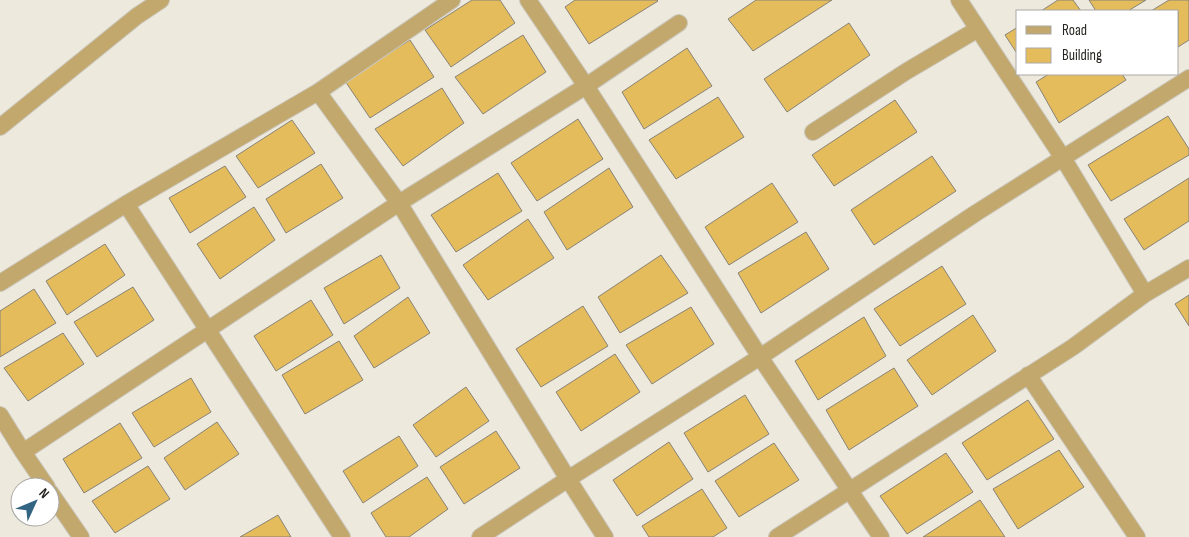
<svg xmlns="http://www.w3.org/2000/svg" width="1189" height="537" viewBox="0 0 1189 537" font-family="'Sofia Sans Condensed',sans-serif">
  <rect width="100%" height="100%" fill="#eee9dd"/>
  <path fill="#e5bc5b" stroke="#888378" d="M472 0H500L515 23 451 67 425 30Z
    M575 0H657L658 1 589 44 565 7Z
    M756 0H832L753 51 728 19Z
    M1058 0H1073L1081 11H1041Z
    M1089 0H1146L1128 11H1096Z
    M1169 0H1189V40L1178 47V11H1151Z
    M849 23 870 55 787 112 764 79Z
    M1018 27V55L1005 35Z
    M523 35 546 72 483 114 455 77Z
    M410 40 434 77 370 118 345 81Z
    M687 48 712 86 644 129 622 92Z
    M1049 74H1122L1126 80 1059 123 1036 82Z
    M442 88 464 123 403 166 375 129Z
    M718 97 744 137 676 179 649 140Z
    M895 100 917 132 834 186 812 155Z
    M1168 116 1189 149V155L1111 201 1088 165Z
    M578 119 603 159 537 201 511 163Z
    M292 120 315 153 258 188 236 156Z
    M932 156 956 191 874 245 851 210Z
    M321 164 343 198 286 233 266 199Z
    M225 166 246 197 190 233 169 198Z
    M609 168 633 207 567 250 544 212Z
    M498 173 522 211 456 252 431 215Z
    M1189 178V221L1144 250 1124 219Z
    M772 183 798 222 729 265 705 227Z
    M254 207 275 240 220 279 197 244Z
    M528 219 554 258 488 300 463 265Z
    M806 232 829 269 761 313 738 273Z
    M105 244 125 275 67 315 46 281Z
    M381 255 400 288 344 324 324 288Z
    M661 255 688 293 620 333 598 297Z
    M942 266 966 304 900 346 874 309Z
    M133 287 154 320 97 357 74 322Z
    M34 289 56 323 0 357V311Z
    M1189 295V326L1175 304Z
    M408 297 430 333 374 368 354 336Z
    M311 300 333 335 276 371 254 336Z
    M583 306 608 346 541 387 516 349Z
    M691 307 714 344 652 384 626 345Z
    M973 315 996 351 932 395 907 360Z
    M864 317 886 356 818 400 795 361Z
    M63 333 84 364 28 401 4 368Z
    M339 341 363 380 305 414 282 375Z
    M615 354 640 392 581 431 556 392Z
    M894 368 918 406 849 450 826 410Z
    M191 378 211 412 154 447 132 413Z
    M466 387 489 421 436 457 413 425Z
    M745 395 769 434 708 472 684 433Z
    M1028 400 1054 439 987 480 962 443Z
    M217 422 239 454 185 490 164 458Z
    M120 423 142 458 84 493 63 459Z
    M496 431 520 468 464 504 440 467Z
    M399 436 418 466 363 503 343 471Z
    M669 442 693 479 637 516 613 480Z
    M774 443 799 480 739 517 715 481Z
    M1059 450 1084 487 1018 529 993 489Z
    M946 453 973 492 907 534 880 496Z
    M148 466 170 499 115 533 92 501Z
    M427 477 448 509 409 537H386L371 513Z
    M702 489 727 528 713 537H649L642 526Z
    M980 500 1005 537H923Z
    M278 515 291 537H240Z"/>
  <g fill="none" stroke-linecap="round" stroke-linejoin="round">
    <g stroke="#cac6bb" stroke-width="18">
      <path id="street" d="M528 0 586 86 679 23
        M959 0 978 29
        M318 92 399 203 568 479 605 537
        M0 127 137 16 161 0
        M813 132 907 71 978 29 1063 158 1145 294 1189 268
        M126 204 342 537
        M0 283 126 204 318 92 452 0
        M1028 375 1137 537
        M0 415 23 452 47 487
        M23 452 399 203 586 86 760 357 881 537
        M50 492 81 537
        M480 537 568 479 760 357 976 213 1189 78
        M777 537 1073 347 1145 294"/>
    </g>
    <use href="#street" stroke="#c2a86d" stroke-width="16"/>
  </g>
  <rect x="1016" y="10" width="162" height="65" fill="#ffffff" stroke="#a9a8a6"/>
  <rect x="1026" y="26" width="25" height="8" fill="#c2a86d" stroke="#a9a8a6"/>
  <text x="1062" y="35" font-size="15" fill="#272521">Road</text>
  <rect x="1026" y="48" width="25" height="15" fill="#e5bc5b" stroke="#a9a8a6"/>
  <text x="1062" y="60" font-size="15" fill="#272521">Building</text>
  <g transform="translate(35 502) rotate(46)"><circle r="24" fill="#ffffff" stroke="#a9a8a6"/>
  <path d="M0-4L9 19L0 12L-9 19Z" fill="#336582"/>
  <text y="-8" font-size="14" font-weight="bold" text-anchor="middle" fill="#272521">N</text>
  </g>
</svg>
